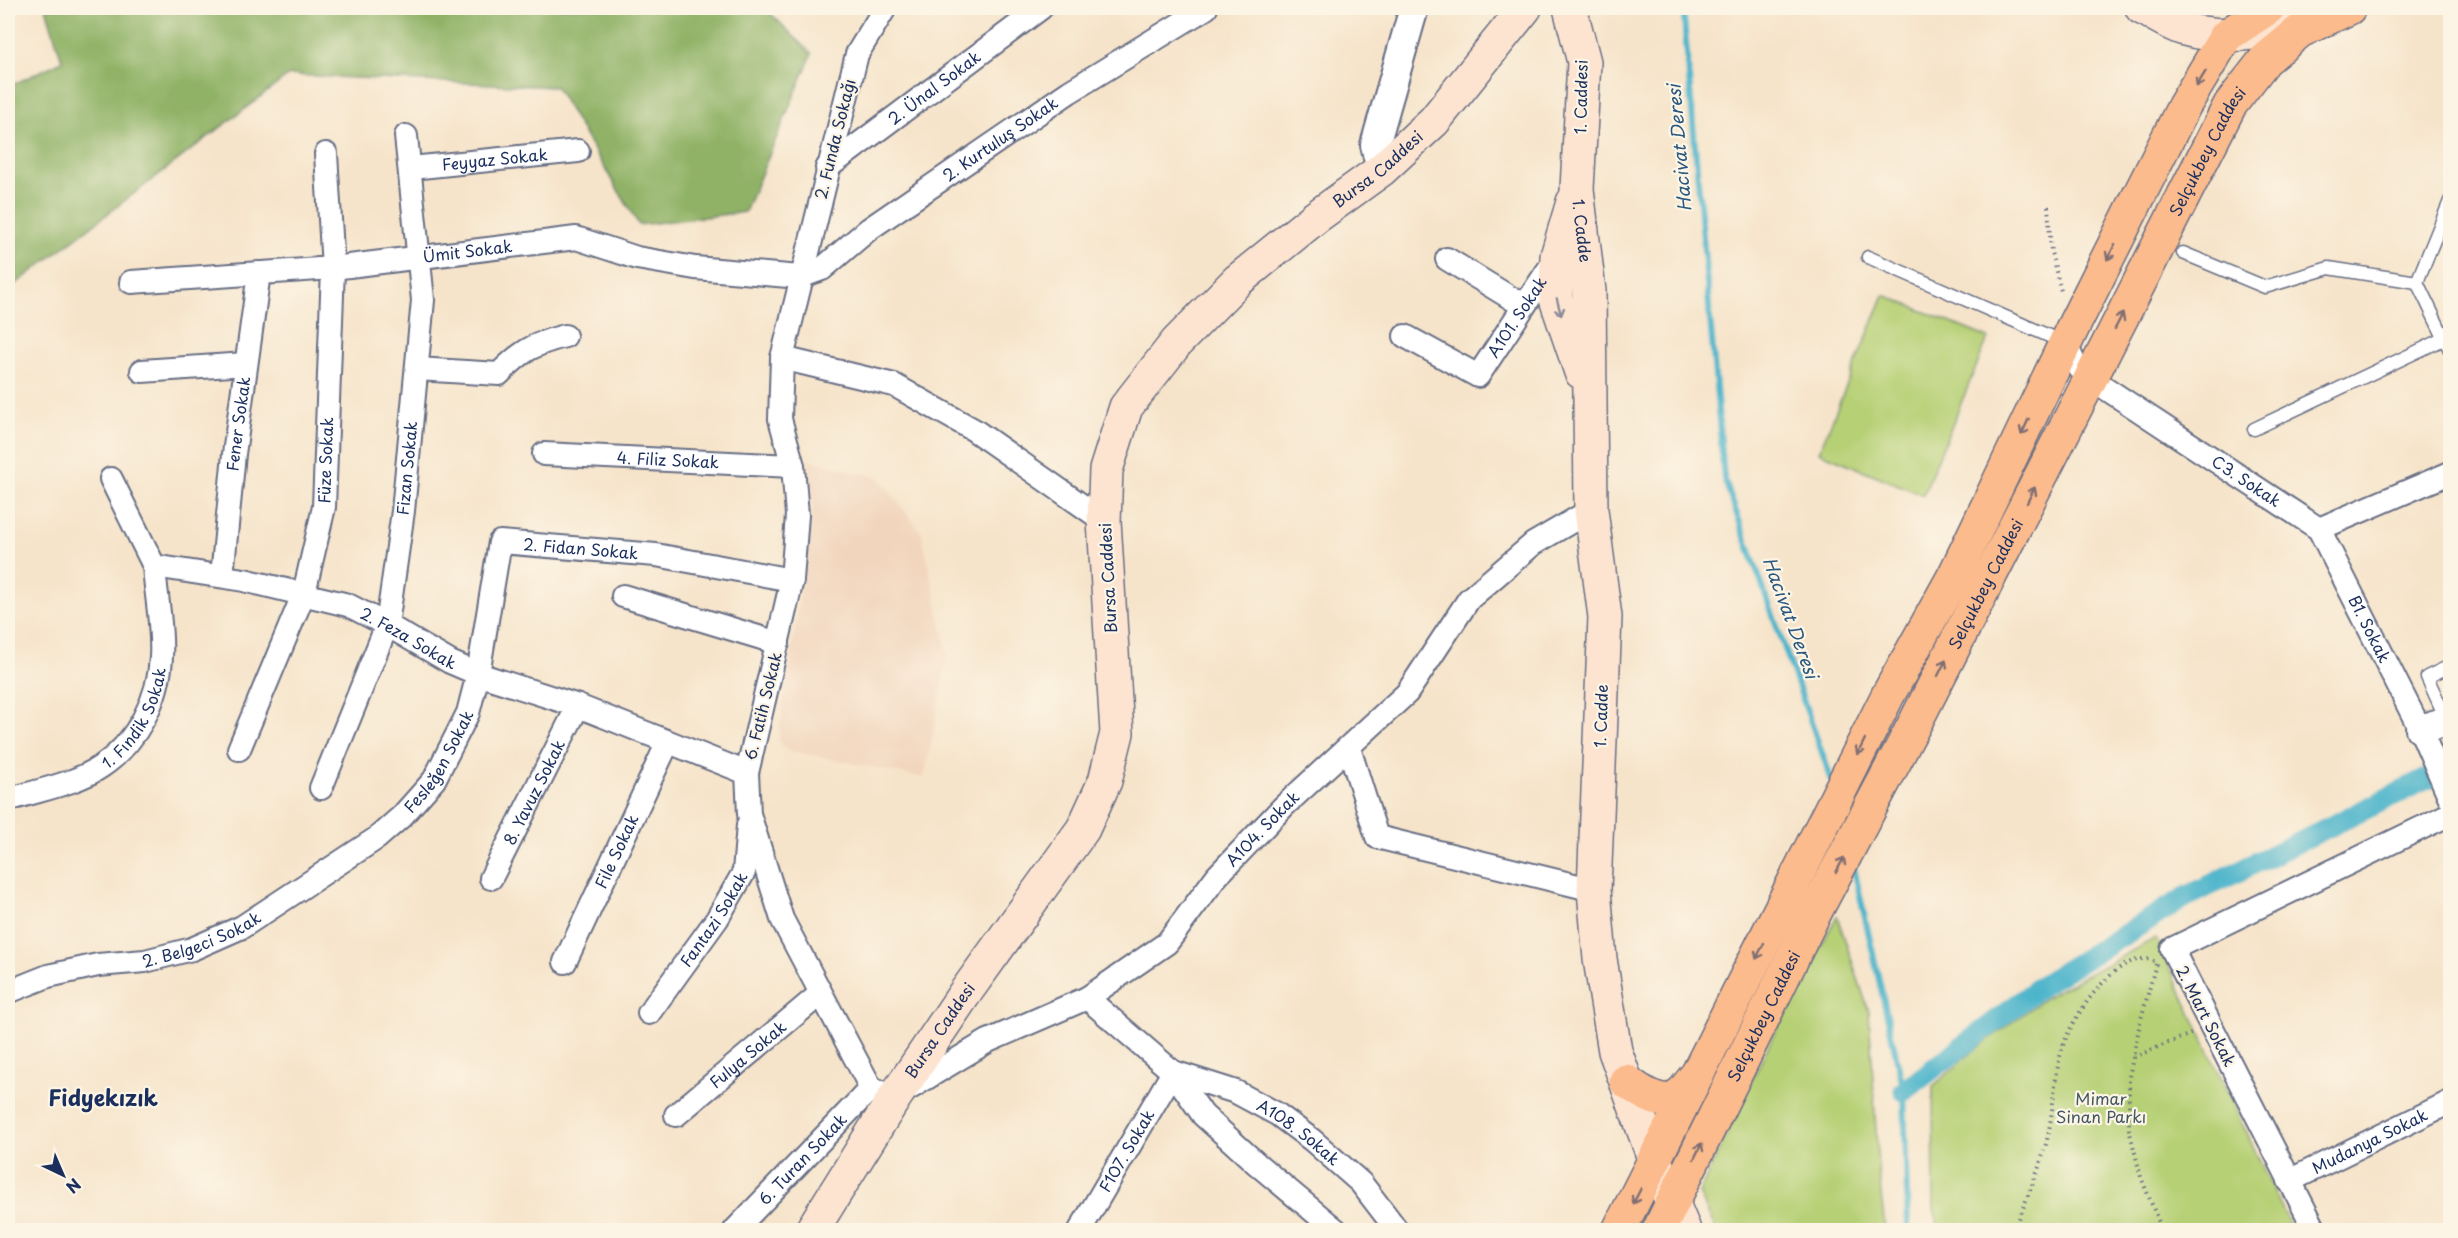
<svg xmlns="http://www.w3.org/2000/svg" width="2458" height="1238" viewBox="0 0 2458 1238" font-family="'Playpen Sans',sans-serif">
  <rect width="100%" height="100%" fill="#fcf5e5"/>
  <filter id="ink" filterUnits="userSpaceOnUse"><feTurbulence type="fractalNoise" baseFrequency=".0167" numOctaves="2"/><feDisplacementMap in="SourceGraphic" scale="12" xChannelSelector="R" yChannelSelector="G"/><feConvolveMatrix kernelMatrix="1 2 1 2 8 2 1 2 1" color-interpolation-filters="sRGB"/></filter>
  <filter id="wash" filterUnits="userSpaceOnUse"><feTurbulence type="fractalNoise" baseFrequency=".008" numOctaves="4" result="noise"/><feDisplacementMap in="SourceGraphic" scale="24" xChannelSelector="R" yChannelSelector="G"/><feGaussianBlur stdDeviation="1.35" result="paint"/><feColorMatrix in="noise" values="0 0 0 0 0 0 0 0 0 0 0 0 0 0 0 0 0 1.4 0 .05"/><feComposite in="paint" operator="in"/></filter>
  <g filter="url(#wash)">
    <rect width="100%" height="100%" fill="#f6e4ca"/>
    <path fill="#f2d5bd" d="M808 459 879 478 922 533 948 656 924 778 787 750 778 741 813 507Z"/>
    <path fill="#b6d075" stroke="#68806a" stroke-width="1.5" d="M1884 295 1988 338 1923 495 1819 452Z
      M1837 916 1869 1012 1878 1166 1885 1230H1716L1699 1193 1771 1040Z
      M2156 938 2292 1230H1939L1934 1209 1933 1086 1976 1049 2046 997Z"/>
    <path fill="#90b266" stroke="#567062" stroke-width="1.5" d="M46 8H765L812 54 745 212 639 225 556 87 289 75 8 290V87L62 61Z"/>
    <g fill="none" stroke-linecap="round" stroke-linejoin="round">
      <path stroke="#4cb4cb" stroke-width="6" d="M1683 8 1724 478 1832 781
        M1853 864 1904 1091 1908 1230"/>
      <path stroke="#4cb4cb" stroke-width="21" d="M1904 1091 2041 986 2184 898 2429 778 2450 772"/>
    </g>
  </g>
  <g filter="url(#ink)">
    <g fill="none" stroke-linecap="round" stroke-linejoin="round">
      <g stroke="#686e84" stroke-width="15">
        <path id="service" d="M2450 201 2417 282 2450 350
          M2183 253 2265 287 2329 268 2417 282
          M1868 257 2065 343
          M2254 429 2450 336
          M2447 721 2427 677 2450 666"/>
      </g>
      <g stroke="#686e84" stroke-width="26">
        <g id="minor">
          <path id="s1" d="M885 8 857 54 782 358 780 419 793 466 797 515 792 580 747 773 749 814 782 919 871 1088 895 1097 988 1041 1087 998 1167 943 1217 876 1284 806 1407 693 1469 599 1533 544 1591 510"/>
          <path id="s2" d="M411 168 578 151"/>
          <path id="s3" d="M827 168 1041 8"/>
          <path d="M1447 259 1524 306"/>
          <path id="s4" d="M131 282 333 268 576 238 637 258 695 268 800 277 822 269 869 229 1069 92 1206 8"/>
          <path id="s5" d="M1405 336 1478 376 1556 258"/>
          <path id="s6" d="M2065 343 2075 364 2090 378 2319 529 2450 473"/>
          <path d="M782 358 894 385 974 430 1104 521"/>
          <path d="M417 369 499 374C522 351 533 344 565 336"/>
          <path d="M142 371 246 364"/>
          <path id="s7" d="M544 454 793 466"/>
          <path id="s8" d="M111 479 154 566 244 580 348 605 387 625 450 662 478 674 578 706 747 773"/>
          <path id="s9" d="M2319 529 2420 729 2450 798"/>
          <path id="s10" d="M222 576 234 454 259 273"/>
          <path d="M623 596 778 643"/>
          <path d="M1349 748 1377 837 1594 890"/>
          <path id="s11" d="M239 749 304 593 324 507 333 268 326 154"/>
          <path id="s12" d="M321 788 387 625 403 511 423 300 406 136"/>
          <path id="s13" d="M8 800C38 790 76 784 102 766 137 742 159 699 161 657 163 628 156 596 154 566"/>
          <path id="s14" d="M491 878 578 706"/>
          <path id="s15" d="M565 962 668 742"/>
          <path id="s16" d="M8 992 48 976 98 965 145 961 192 949 242 927 377 838 402 816 434 780 468 713 478 674 500 542 656 555 792 580"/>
          <path id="s17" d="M1087 998 1173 1072 1236 1092 1277 1114 1312 1140 1361 1183 1397 1230"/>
          <path id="s18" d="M649 1013 717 919 744 872 748 825"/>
          <path id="s19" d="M676 1115 820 994"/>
          <path id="s20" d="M2289 1181 2450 1102"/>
          <path id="s21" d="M735 1230 871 1088"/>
          <path id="s22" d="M1080 1230 1173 1072 1203 1115 1257 1164 1336 1230"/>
          <path d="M2315 1230 2172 949 2450 814"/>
        </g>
      </g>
      <g stroke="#686e84" stroke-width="32">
        <path id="tertiary" d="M1381 170 1375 145 1414 8
          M2420 729 2450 720"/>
      </g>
      <g stroke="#686e84" stroke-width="36">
        <g id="secondary">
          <path id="s23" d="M1570 8 1584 62 1577 189 1589 291 1591 510 1605 617 1594 890 1600 959 1615 1051 1655 1161 1684 1230"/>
          <path d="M2142 8C2155 14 2170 25 2184 29 2231 42 2273 31 2318 18"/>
          <path d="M1573 202 1557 256 1556 299 1581 372"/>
          <path id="s24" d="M812 1230 895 1097 965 993 1083 829 1105 781 1117 733 1104 521 1106 470 1126 407 1177 342 1237 281 1316 217 1381 170 1434 121 1525 8"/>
        </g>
      </g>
      <g stroke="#686e84" stroke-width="36">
        <g id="primary">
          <path d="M1626 1081C1641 1092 1652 1100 1671 1101L1683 1092 1694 1078"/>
          <path d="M1619 1230 1888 695 1954 576 2072 329 2184 106 2226 36 2268 8"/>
          <path id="s25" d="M1659 1230 1813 916 1916 721 2230 105 2265 60 2300 31 2349 8"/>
        </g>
      </g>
      <path stroke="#686e84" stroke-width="4" stroke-dasharray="1.5 4.5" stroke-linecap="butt" d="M2048 206 2051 252 2061 291
        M2156 964 2140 1023 2129 1077V1129L2141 1177 2162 1230
        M2134 1057 2193 1033
        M2015 1230C2025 1201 2038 1174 2046 1144 2054 1113 2053 1080 2062 1049 2070 1020 2118 946 2154 961"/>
      <use href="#service" stroke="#fff" stroke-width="12"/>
      <use href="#minor" stroke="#fff" stroke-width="22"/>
      <use href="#tertiary" stroke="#fff" stroke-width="28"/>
      <use href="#secondary" stroke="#fde4d1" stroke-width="33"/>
      <use href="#primary" stroke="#fbbb8d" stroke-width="33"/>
    </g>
    <defs><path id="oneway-shaft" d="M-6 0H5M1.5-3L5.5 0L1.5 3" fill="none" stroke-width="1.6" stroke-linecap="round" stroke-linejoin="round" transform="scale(1.5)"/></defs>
    <g stroke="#806e73">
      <use href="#oneway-shaft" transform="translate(2201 79) rotate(121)"/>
      <use href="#oneway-shaft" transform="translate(2111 252) rotate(117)"/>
      <use href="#oneway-shaft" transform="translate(2119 321) rotate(-63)"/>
      <use href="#oneway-shaft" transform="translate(2025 427) rotate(115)"/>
      <use href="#oneway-shaft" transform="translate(2031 495) rotate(-63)"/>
      <use href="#oneway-shaft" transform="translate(1942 668) rotate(-63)"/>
      <use href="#oneway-shaft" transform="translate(1861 747) rotate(116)"/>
      <use href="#oneway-shaft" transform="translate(1840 865) rotate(-62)"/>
      <use href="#oneway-shaft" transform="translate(1760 951) rotate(116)"/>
      <use href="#oneway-shaft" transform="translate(1698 1151) rotate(-64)"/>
      <use href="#oneway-shaft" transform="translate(1637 1196) rotate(117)"/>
    </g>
    <use stroke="#8c8a98" href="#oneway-shaft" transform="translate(1559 307) rotate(75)"/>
  </g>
  <g text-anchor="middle" stroke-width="4.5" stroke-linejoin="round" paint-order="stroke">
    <g font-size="16" fill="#1b2f5e" stroke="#fcf5e5">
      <text dy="6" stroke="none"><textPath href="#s3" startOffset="134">2. Ünal Sokak</textPath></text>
      <text transform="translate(1581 97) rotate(-89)" y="6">1. Caddesi</text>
      <text transform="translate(835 139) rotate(-76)" y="6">2. Funda Sokağı</text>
      <text dy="6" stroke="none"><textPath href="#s4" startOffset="920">2. Kurtuluş Sokak</textPath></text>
      <text dy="6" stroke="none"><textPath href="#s25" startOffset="1210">Selçukbey Caddesi</textPath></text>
      <text dy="6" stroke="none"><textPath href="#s2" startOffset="84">Feyyaz Sokak</textPath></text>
      <text dy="6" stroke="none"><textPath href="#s24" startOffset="1264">Bursa Caddesi</textPath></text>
      <text dy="6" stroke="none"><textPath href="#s23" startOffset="225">1. Cadde</textPath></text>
      <text dy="6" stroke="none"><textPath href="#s4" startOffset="338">Ümit Sokak</textPath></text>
      <text dy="6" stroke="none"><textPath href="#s5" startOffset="154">A101. Sokak</textPath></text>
      <text dy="6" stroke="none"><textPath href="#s10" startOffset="153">Fener Sokak</textPath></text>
      <text dy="6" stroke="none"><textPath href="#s11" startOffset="304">Füze Sokak</textPath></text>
      <text dy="6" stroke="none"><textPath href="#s7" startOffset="124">4. Filiz Sokak</textPath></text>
      <text dy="6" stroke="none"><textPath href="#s12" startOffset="334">Fizan Sokak</textPath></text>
      <text dy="6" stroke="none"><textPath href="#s6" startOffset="231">C3. Sokak</textPath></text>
      <text dy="6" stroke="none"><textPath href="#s16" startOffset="818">2. Fidan Sokak</textPath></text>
      <text transform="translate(1108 578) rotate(-93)" y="6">Bursa Caddesi</text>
      <text dy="6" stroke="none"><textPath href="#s25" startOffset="724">Selçukbey Caddesi</textPath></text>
      <text dy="6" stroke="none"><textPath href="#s9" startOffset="112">B1. Sokak</textPath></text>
      <text dy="6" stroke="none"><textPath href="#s8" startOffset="364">2. Feza Sokak</textPath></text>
      <text transform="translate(763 706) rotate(-76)" y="6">6. Fatih Sokak</text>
      <text dy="6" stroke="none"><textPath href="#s13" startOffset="160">1. Fındik Sokak</textPath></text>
      <text transform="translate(1601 716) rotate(-88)" y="6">1. Cadde</text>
      <text dy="6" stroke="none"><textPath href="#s16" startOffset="506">Fesleğen Sokak</textPath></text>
      <text dy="6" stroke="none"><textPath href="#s14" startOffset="96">8. Yavuz Sokak</textPath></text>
      <text dy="6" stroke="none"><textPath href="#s1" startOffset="1620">A104. Sokak</textPath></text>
      <text dy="6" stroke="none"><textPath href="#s15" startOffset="122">File Sokak</textPath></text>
      <text dy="6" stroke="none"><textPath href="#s18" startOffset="114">Fantazi Sokak</textPath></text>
      <text dy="6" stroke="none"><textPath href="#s16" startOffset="202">2. Belgeci Sokak</textPath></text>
      <text dy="6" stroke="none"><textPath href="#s25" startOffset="238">Selçukbey Caddesi</textPath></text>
      <text transform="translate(2206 1016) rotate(63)" y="6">2. Mart Sokak</text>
      <text dy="6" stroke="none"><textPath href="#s24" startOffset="237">Bursa Caddesi</textPath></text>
      <text dy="6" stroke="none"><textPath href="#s19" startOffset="94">Fulya Sokak</textPath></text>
      <text dy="6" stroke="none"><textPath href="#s17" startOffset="254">A108. Sokak</textPath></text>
      <text dy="6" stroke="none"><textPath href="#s20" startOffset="90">Mudanya Sokak</textPath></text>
      <text dy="6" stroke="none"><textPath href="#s22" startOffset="92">F107. Sokak</textPath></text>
      <text dy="6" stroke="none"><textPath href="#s21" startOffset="98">6. Turan Sokak</textPath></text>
    </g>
    <g font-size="16" fill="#425764" stroke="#fcf5e5">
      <text x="2101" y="1105">Mimar<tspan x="2101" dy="18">Sinan Parkı</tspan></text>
    </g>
    <g font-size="18" font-style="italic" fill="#2a577f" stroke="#fcf5e5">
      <text transform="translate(1680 148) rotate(-95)" y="6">Hacivat Deresi</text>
      <text transform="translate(1790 618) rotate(70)" y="6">Hacivat Deresi</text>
    </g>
    <g font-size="22" font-weight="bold" fill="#1b2f5e" stroke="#fcf5e5">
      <text x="103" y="1106">Fidyekızık</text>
    </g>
  </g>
  <rect width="2458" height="1238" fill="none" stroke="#fcf5e5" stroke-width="30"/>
  <g transform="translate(63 1175) rotate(136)" stroke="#fcf5e5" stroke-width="4.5" paint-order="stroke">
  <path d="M0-4.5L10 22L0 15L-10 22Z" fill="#1b2f5e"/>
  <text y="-9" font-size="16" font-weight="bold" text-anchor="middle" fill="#1b2f5e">N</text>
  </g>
</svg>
